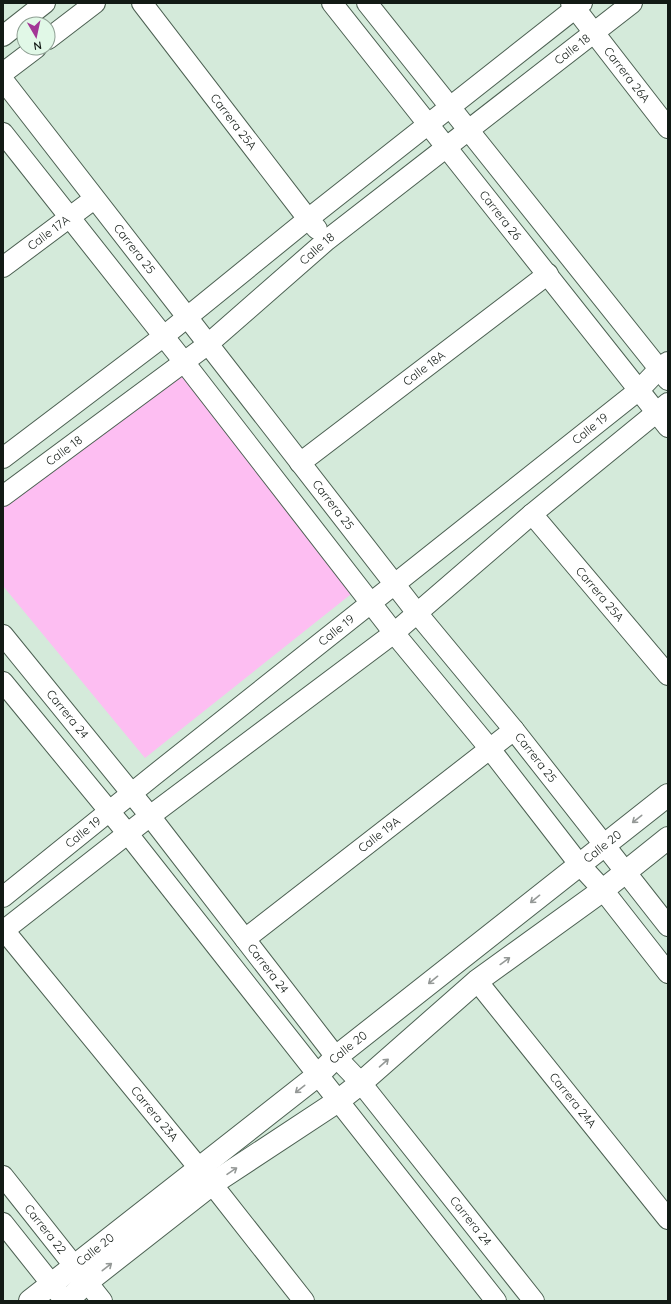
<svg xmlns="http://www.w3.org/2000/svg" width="671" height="1304" viewBox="0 0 671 1304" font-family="Quicksand,sans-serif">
  <rect width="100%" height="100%" fill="#d4eada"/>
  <path fill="#fdbef2" d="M183 365 360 587 145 758 3 586V503Z"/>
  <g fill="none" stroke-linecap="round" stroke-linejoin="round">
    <g stroke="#4c6052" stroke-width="22">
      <g id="minor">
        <path id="s1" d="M142 3 308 219 317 229"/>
        <path id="s2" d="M332 3 668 427"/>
        <path d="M367 3 668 380"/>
        <path id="s3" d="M571 3 668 128"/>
        <path d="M3 36 45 3"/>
        <path d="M48 39 95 3"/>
        <path d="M3 73 36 48"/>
        <path id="s4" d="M3 80 417 613 514 730 668 926"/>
        <path d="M3 133 184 362 394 633 490 749 579 864 603 890 668 973"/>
        <path id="s5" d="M3 267 94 199"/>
        <path d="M3 458 164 336 308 219 582 3"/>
        <path id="s6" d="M300 463 548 274"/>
        <path id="s7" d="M3 496 207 345 327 240 632 3"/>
        <path id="s8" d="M532 514 668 675"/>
        <path id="s9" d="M3 635 150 816 336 1057 361 1083 534 1301"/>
        <path d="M3 682 128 834 496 1301"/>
        <path id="s10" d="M3 897 153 776 639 390 659 369 668 362"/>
        <path id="s11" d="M3 929 212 1184 304 1301"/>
        <path d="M3 931 150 816 394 633 532 514 668 403"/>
        <path id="s12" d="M245 939 514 730"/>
        <path id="s13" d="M477 981 668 1219"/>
        <path id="s14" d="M3 1176 102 1301"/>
        <path d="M3 1223 65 1301"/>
      </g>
    </g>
    <g stroke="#4c6052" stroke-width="24">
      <g id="tertiary">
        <path id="s15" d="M30 1301 318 1075 336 1057 668 795"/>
        <path d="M67 1301 87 1282 212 1184 338 1101 361 1083 477 981 603 890 668 838"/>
      </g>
    </g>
    <use href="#minor" stroke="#fff" stroke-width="20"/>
    <use href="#tertiary" stroke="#fff" stroke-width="22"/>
  </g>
  <defs><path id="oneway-shaft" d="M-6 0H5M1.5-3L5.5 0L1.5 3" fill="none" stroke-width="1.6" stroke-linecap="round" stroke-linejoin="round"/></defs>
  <g stroke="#949896">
    <use href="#oneway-shaft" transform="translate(637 819) rotate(142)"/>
    <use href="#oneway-shaft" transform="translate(535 899) rotate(141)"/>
    <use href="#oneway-shaft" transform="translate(505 961) rotate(-36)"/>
    <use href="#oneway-shaft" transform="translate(433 980) rotate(141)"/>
    <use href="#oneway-shaft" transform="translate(384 1063) rotate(-41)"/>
    <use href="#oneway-shaft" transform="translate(300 1089) rotate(142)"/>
    <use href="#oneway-shaft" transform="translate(232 1171) rotate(-34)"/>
    <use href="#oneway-shaft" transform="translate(107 1267) rotate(-38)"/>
  </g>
  <g text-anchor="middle" stroke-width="4" stroke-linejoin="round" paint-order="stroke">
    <g font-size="12" fill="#121a15" stroke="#e1f8e7">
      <text dy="4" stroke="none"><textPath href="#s7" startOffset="724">Calle 18</textPath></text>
      <text dy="4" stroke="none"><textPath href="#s3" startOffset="91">Carrera 26A</textPath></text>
      <text dy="4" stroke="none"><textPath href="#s1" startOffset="150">Carrera 25A</textPath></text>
      <text dy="4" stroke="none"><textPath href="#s2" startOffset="271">Carrera 26</textPath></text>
      <text dy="4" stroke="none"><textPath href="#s5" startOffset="57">Calle 17A</textPath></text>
      <text dy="4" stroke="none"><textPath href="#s4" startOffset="214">Carrera 25</textPath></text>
      <text dy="4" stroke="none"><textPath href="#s7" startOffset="400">Calle 18</textPath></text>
      <text dy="4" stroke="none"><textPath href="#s6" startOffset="156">Calle 18A</textPath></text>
      <text dy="4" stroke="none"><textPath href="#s10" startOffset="751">Calle 19</textPath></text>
      <text dy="4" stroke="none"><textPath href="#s7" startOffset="76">Calle 18</textPath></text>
      <text dy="4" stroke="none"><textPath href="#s4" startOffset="538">Carrera 25</textPath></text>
      <text dy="4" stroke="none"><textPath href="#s8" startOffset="105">Carrera 25A</textPath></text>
      <text dy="4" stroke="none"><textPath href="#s10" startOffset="427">Calle 19</textPath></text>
      <text dy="4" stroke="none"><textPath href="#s9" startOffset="102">Carrera 24</textPath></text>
      <text dy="4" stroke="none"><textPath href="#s4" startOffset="862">Carrera 25</textPath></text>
      <text dy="4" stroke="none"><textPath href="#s10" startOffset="103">Calle 19</textPath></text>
      <text dy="4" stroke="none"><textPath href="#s12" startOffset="170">Calle 19A</textPath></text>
      <text dy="4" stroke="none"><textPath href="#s15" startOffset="731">Calle 20</textPath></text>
      <text dy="4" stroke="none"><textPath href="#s9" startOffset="426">Carrera 24</textPath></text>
      <text dy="4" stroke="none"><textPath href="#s15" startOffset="407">Calle 20</textPath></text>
      <text dy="4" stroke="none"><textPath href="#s13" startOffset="153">Carrera 24A</textPath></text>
      <text dy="4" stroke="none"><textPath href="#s11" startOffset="239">Carrera 23A</textPath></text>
      <text dy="4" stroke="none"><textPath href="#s9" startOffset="750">Carrera 24</textPath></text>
      <text dy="4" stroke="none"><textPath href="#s14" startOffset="68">Carrera 22</textPath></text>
      <text dy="4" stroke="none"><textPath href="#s15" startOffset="83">Calle 20</textPath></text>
    </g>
  </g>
  <rect width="671" height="1304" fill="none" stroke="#121a15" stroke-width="8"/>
  <g transform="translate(36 36) rotate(171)"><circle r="19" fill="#e1f8e7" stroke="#8e9f93"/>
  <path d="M0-3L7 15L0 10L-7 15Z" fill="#a33696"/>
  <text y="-6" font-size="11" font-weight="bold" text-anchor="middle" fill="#121a15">N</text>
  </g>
</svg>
